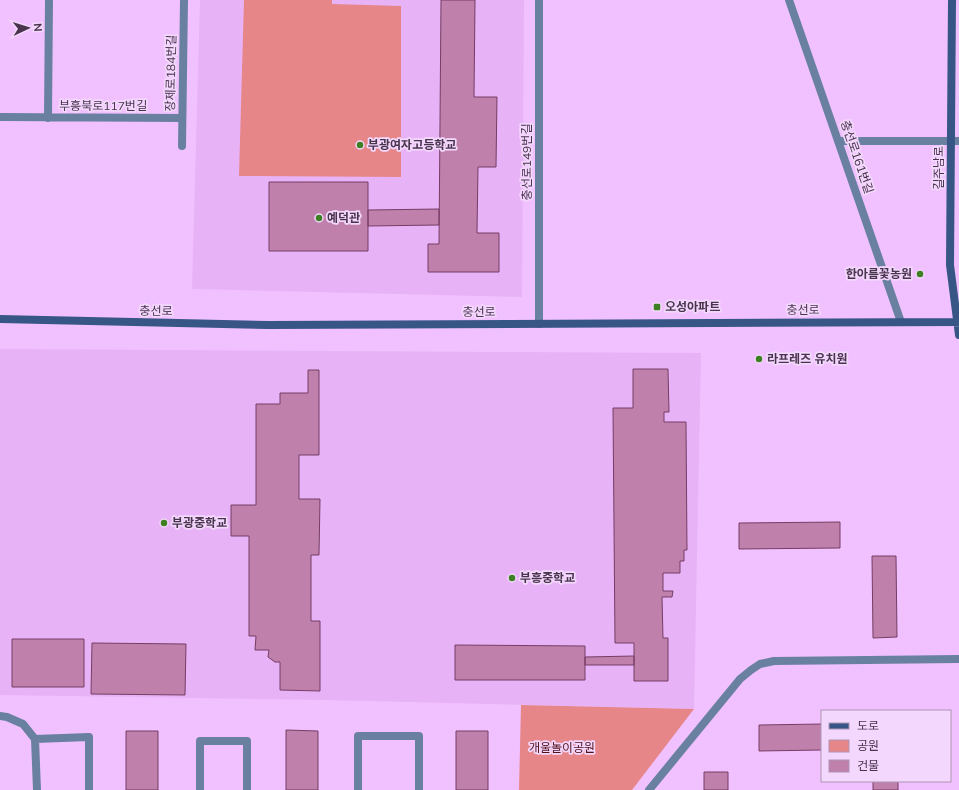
<svg xmlns="http://www.w3.org/2000/svg" width="959" height="790" viewBox="0 0 959 790" font-family="Mulish,'Noto Sans KR',sans-serif">
  <rect width="100%" height="100%" fill="#f1c1ff"/>
  <path fill="#e7b3f6" d="M200 0H524L522 297 192 289Z
    M0 349 701 353 694 709 325 700 0 695Z"/>
  <path fill="#e68688" d="M244 0H332V4L401 6V177L239 176Z
    M521 705 694 709 632 790H519Z"/>
  <path fill="#bf80ac" stroke="#763d66" d="M441 0H475L474 97H497L496 167H478L477 233H499V272H428V244H439Z
    M269 182H368V251H269Z
    M439 209V225L368 226V210Z
    M633 369H668L669 412H664V422H686L687 550H684V561H680V573H663V591H673L672 597H662L663 638H668V681H634V643H615L613 408H633Z
    M308 370H319V455H299V499H320L319 555H311V621H320V691L280 690V662H275L268 657 269 650H255L256 636H249V536H231V505H256V404H280V393H308Z
    M840 522V548L739 549V523Z
    M872 556H896L897 637 873 638Z
    M12 639H84V687H12Z
    M92 643 186 644 185 695 91 694Z
    M455 645 585 646V680H455Z
    M634 656V665H585V657Z
    M822 724V750L759 751V725Z
    M286 730 318 731V790H286Z
    M126 731H158V790H126Z
    M456 731H488V790H456Z
    M704 772H728V790H704Z
    M873 781H898V790H873Z"/>
  <g fill="none" stroke-linecap="round" stroke-linejoin="round">
    <path stroke="#6a80a1" stroke-width="8" d="M789 0 901 322
      M0 117 182 118
      M48 118 49 0
      M838 141H959
      M182 146 184 0
      M539 324V0
      M0 716 7 717 23 724 35 739
      M37 790 35 739 89 737V790
      M200 790V741H247V790
      M358 790V736H419V790
      M649 790 740 679 751 670 760 664 774 661 959 659"/>
    <path stroke="#375685" stroke-width="8" d="M952 0 950 265 959 335
      M0 319 268 325 959 322"/>
  </g>
  <g fill="#3c8023" stroke="#f3d7fc" stroke-width="1.5">
    <circle cx="360" cy="145" r="4"/>
    <circle cx="319" cy="218" r="4"/>
    <circle cx="920" cy="274" r="4"/>
    <rect x="653" y="303" width="8" height="8" rx="2"/>
    <circle cx="759" cy="359" r="4"/>
    <circle cx="164" cy="523" r="4"/>
    <circle cx="512" cy="578" r="4"/>
  </g>
  <g text-anchor="middle" stroke-width="3.5" stroke-linejoin="round" paint-order="stroke">
    <g font-size="12" fill="#48344d" stroke="#f3d7fc">
      <text transform="translate(171 73) rotate(-89)" y="4">장제로184번길</text>
      <text x="103" y="110">부흥북로117번길</text>
      <text transform="translate(857 157) rotate(71)" y="4">충선로161번길</text>
      <text transform="translate(527 162) rotate(-90)" y="4">충선로149번길</text>
      <text transform="translate(939 168) rotate(-90)" y="4">길주남로</text>
      <text x="803" y="314">충선로</text>
      <text transform="translate(156 311) rotate(1)" y="4">충선로</text>
      <text x="479" y="316">충선로</text>
    </g>
    <g font-size="12" font-weight="bold" fill="#48344d" stroke="#f3d7fc" text-anchor="start">
      <text x="368" y="149">부광여자고등학교</text>
      <text x="327" y="222">예덕관</text>
      <text x="912" y="278" text-anchor="end">한아름꽃농원</text>
      <text x="665" y="311">오성아파트</text>
      <text x="767" y="363">라프레즈 유치원</text>
      <text x="172" y="527">부광중학교</text>
      <text x="520" y="582">부흥중학교</text>
    </g>
    <g font-size="12" fill="#52121a" stroke="#f3d7fc">
      <text x="562" y="752">개울놀이공원</text>
    </g>
  </g>
  <rect x="821" y="710" width="130" height="72" fill="#f3d7fc" stroke="#af96b6"/>
  <rect x="829" y="723" width="20" height="6" fill="#375685" stroke="#af96b6"/>
  <text x="857" y="730" font-size="12" fill="#48344d">도로</text>
  <rect x="829" y="740" width="20" height="12" fill="#e68688" stroke="#af96b6"/>
  <text x="857" y="750" font-size="12" fill="#48344d">공원</text>
  <rect x="829" y="760" width="20" height="12" fill="#bf80ac" stroke="#af96b6"/>
  <text x="857" y="770" font-size="12" fill="#48344d">건물</text>
  <g transform="translate(28 28) rotate(86)" stroke="#f3d7fc" stroke-width="3" paint-order="stroke">
  <path d="M0-3L7 15L0 10L-7 15Z" fill="#48344d"/>
  <text y="-6" font-size="11" font-weight="bold" text-anchor="middle" fill="#48344d">N</text>
  </g>
</svg>
